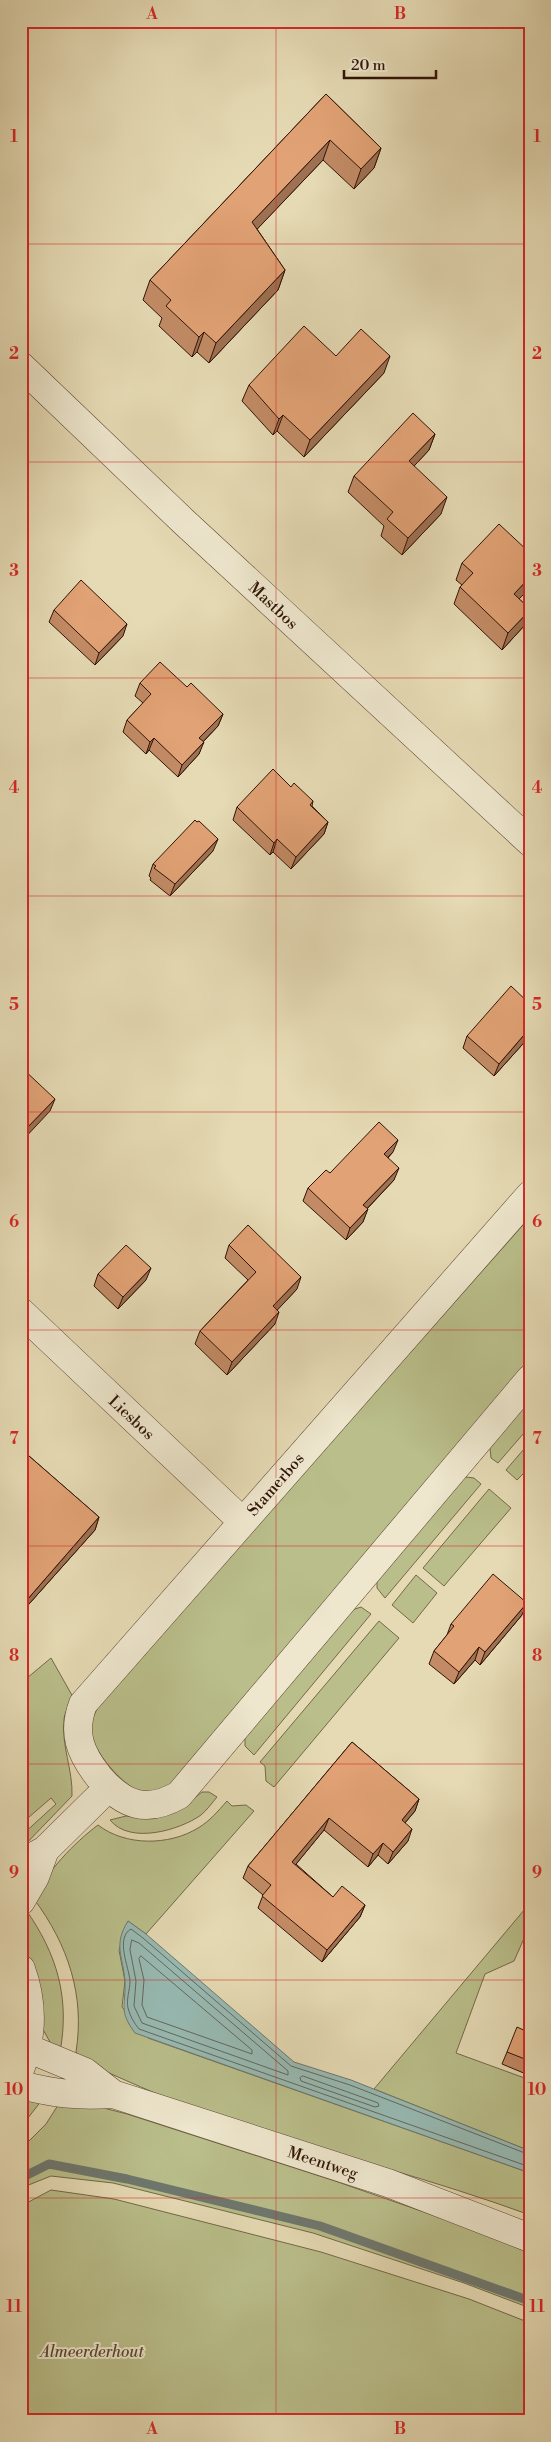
<svg xmlns="http://www.w3.org/2000/svg" width="551" height="2442" viewBox="0 0 551 2442" font-family="'Libre Bodoni',serif">
  <rect width="100%" height="100%" fill="#e5dab4"/>
  <filter id="stains"><feTurbulence type="fractalNoise" baseFrequency=".004" numOctaves="4"/><feColorMatrix values="0 0 0 0 .2 0 0 0 0 .09 0 0 0 0 .02 0 0 0 .5 -.17"/></filter>
  <radialGradient id="worn" r=".72"><stop offset=".6" stop-color="#630" stop-opacity="0"/><stop offset="1" stop-color="#630" stop-opacity=".3"/></radialGradient>
  <path fill="#b9be8a" stroke="#746848" d="M530 1217V1361L179 1778C170 1786 158 1794 145 1793 125 1790 89 1748 91 1728 91 1717 98 1708 103 1700Z
    M530 1397V1426L498 1463 491 1458 490 1448Z
    M530 1442V1467L517 1480 506 1470Z
    M466 1477 474 1478 481 1484 385 1598 377 1588V1580L458 1481Z
    M489 1489 511 1508 444 1586 423 1568Z
    M416 1575 437 1593 413 1623 392 1605Z
    M361 1607 371 1614 254 1755 245 1746V1737L352 1610Z
    M379 1621 399 1638 274 1787 266 1781 265 1766 260 1762Z
    M51 1658 73 1697C70 1704 65 1711 64 1719 61 1745 73 1770 72 1796L21 1849V1836L56 1804 51 1798 21 1824V1683Z
    M202 1792H209L217 1797C212 1803 207 1810 201 1815 180 1830 130 1845 110 1820L126 1816 145 1817 187 1804Z
    M227 1801 232 1806 246 1805 254 1811 146 1934 128 1921 119 1950 125 1981 122 2007 148 2038 530 2173V2215C434 2180 337 2155 240 2125 186 2108 134 2084 82 2061L76 2052C85 1995 68 1945 34 1899 47 1871 74 1843 98 1825 125 1846 169 1846 198 1828 210 1821 218 1811 227 1801Z
    M530 1903V1925L514 1961 485 1974 456 2053 530 2080V2151L374 2089Z
    M26 1910C57 1954 70 1998 60 2052L50 2042 41 2026 32 1975 21 1933Z
    M42 2100 24 2123 21 2126V2101Z
    M60 2102H80L127 2114 335 2181 530 2249V2308L464 2283 313 2233 113 2183 51 2176 21 2188V2149L46 2124Z
    M51 2190 114 2199 321 2252 469 2299 530 2323V2421H21V2206Z"/>
  <path fill="#97bab3" stroke="#6e776e" d="M128 1921 146 1934 294 2062 351 2080 530 2151V2173L135 2033C118 2010 126 2005 125 1981 123 1956 113 1945 128 1921Z"/>
  <g fill="none" stroke-linecap="round" stroke-linejoin="round">
    <path stroke="#64665c" stroke-width="1" d="M132 1940 139 1943 288 2071V2075L142 2023 134 2006 136 1981 130 1950Z
      M141 1956 252 2050V2054L147 2017 142 2005 144 1980 139 1959Z
      M303 2076 370 2100 378 2103 379 2106 375 2107 301 2081 300 2078Z
      M530 2155 350 2085 291 2066 143 1938 131 1929C115 1938 129 1967 130 1981 130 1990 126 1999 128 2008 130 2016 134 2023 139 2029L530 2167"/>
    <path stroke="#6e776e" stroke-width="9" d="M21 2178 49 2164 127 2179 320 2226 530 2301"/>
    <g stroke="#5d4532" stroke-width="29">
      <path id="minor" d="M21 366 183 521 530 842
        M530 1195 83 1704C72 1733 80 1753 99 1777 123 1805 146 1814 179 1795L530 1379
        M21 1312 242 1521
        M21 1863 45 1850 108 1788
        M21 1901 35 1877 45 1850
        M21 1969C33 2002 33 2034 21 2067
        M27 2048 85 2072 113 2094 388 2183 530 2238
        M21 2085C56 2094 77 2096 113 2094"/>
    </g>
    <use href="#minor" stroke="#eee7ce" stroke-width="28"/>
  </g>
  <path fill="#c28b65" stroke="#301306" d="M326 94 381 148 374 168 354 189 323 160 257 229 285 270 278 290 209 363 197 352 192 357 159 326 162 318 143 300 150 280Z
    M336 356 384 373 304 457 277 431 273 435 242 401 249 385Z
    M435 434 429 450 414 466 441 514 402 555 381 536 384 526 348 492 354 476Z
    M462 563 530 588 519 599 530 609 524 626 502 650 454 604 460 587 462 585 456 580Z
    M54 610 123 636 95 665 49 622Z
    M140 683 187 687 223 714 218 726 203 742 199 754 178 777 149 750 146 754 123 732 127 720 143 703 135 696Z
    M291 787 313 801 312 806 328 822 324 834 291 869 273 852 270 855 233 820 237 807Z
    M213 851 170 896 150 880 151 878 149 876 153 864Z
    M530 1004V1036L494 1076 463 1048 467 1036Z
    M393 1152 388 1158 394 1180 367 1209 363 1222 346 1240 303 1201 308 1188 330 1173Z
    M229 1245 297 1289 277 1310 275 1324 227 1375 195 1344 200 1331 248 1280 225 1258Z
    M98 1274 146 1280 118 1309 94 1286Z
    M21 1449 99 1517 95 1530 21 1613Z
    M522 1615 480 1665 475 1660 454 1684 429 1664 434 1651 447 1635 451 1624Z
    M352 1742 419 1799 415 1811 405 1823 408 1841 388 1864 378 1855 368 1867 324 1830 296 1864 333 1897 365 1905 360 1917 322 1962 258 1908 263 1895 243 1878 248 1866Z
    M530 2033V2065L526 2074 502 2064 507 2052Z"/>
  <path fill="#9e7152" stroke="#301306" d="M330 140 323 160 245 242 252 222Z
    M381 148 374 168 354 189 361 169Z
    M285 270 278 290 209 363 216 343Z
    M204 332 197 352 192 357 199 337Z
    M390 356 384 373 304 457 310 440Z
    M283 415 277 431 273 435 279 419Z
    M435 434 429 450 403 478 409 461Z
    M447 497 441 514 402 555 408 538Z
    M530 577V588L508 610 514 594Z
    M530 610 524 626 502 650 508 633Z
    M127 624 123 636 95 665 99 653Z
    M223 714 218 726 195 750 199 738Z
    M154 738 149 750 146 754 150 742Z
    M204 742 199 754 178 777 182 765Z
    M328 822 324 834 291 869 296 857Z
    M218 839 213 851 170 896 175 884Z
    M277 839 273 852 270 855 274 843Z
    M530 1028V1036L494 1076 499 1064Z
    M55 1099 50 1111 21 1142V1134Z
    M398 1140 393 1152 379 1166 384 1154Z
    M399 1168 394 1180 359 1217 363 1205Z
    M368 1209 363 1222 346 1240 350 1228Z
    M151 1268 146 1280 118 1309 123 1297Z
    M301 1277 297 1289 269 1319 273 1306Z
    M279 1312 275 1324 227 1375 232 1362Z
    M99 1517 95 1530 21 1613 26 1601Z
    M527 1603 522 1615 480 1665 485 1652Z
    M479 1647 475 1660 454 1684 459 1672Z
    M419 1799 415 1811 397 1832 402 1820Z
    M329 1818 324 1830 288 1874 292 1862Z
    M412 1829 408 1841 388 1864 393 1852Z
    M383 1843 378 1855 368 1867 373 1854Z
    M365 1905 360 1917 322 1962 327 1950Z"/>
  <path fill="#e1a275" stroke="#301306" d="M326 94 381 148 361 169 330 140 252 222 285 270 216 343 204 332 199 337 166 306 171 300 150 280Z
    M304 326 336 356 361 329 390 356 310 440 283 415 279 419 249 385Z
    M413 413 435 434 409 461 447 497 408 538 387 519 393 512 354 476Z
    M499 524 530 553V577L514 594 530 609V610L508 633 460 587 473 573 462 563Z
    M81 580 127 624 99 653 54 610Z
    M160 662 187 687 191 683 223 714 199 738 204 742 182 765 154 738 150 742 127 720 151 694 140 683Z
    M273 769 291 787 294 783 313 801 310 805 328 822 296 857 277 839 274 843 237 807Z
    M195 820 197 822 199 821 218 839 175 884 154 868 156 866 153 864Z
    M511 986 530 1004V1028L499 1064 467 1036Z
    M21 1067 55 1099 21 1134Z
    M379 1122 398 1140 384 1154 399 1168 363 1205 368 1209 350 1228 308 1188 326 1170 330 1173Z
    M248 1225 301 1277 273 1306 279 1312 232 1362 200 1331 256 1272 229 1245Z
    M126 1245 151 1268 123 1297 98 1274Z
    M21 1449 99 1517 26 1601 21 1596Z
    M493 1574 527 1603 485 1652 479 1647 459 1672 434 1651 454 1626 451 1624Z
    M352 1742 419 1799 402 1820 412 1829 393 1852 383 1843 373 1854 329 1818 292 1862 333 1897 342 1886 365 1905 327 1950 262 1896 271 1885 248 1866Z
    M517 2027 530 2033V2061L507 2052Z"/>
  <path fill="none" stroke="#d62828" stroke-width="1" stroke-opacity="0.55" d="M276 21V2421M21 244H530M21 462H530M21 678H530M21 896H530M21 1112H530M21 1330H530M21 1546H530M21 1764H530M21 1980H530M21 2198H530"/>
  <g text-anchor="middle" stroke-width="4" stroke-linejoin="round" paint-order="stroke">
    <g font-size="16" fill="#301306" stroke="#eee7ce">
      <text transform="translate(274 605) rotate(43)" y="6">Mastbos</text>
      <text transform="translate(132 1417) rotate(43)" y="6">Liesbos</text>
      <text transform="translate(275 1484) rotate(-49)" y="6">Stamerbos</text>
      <text transform="translate(323 2162) rotate(18)" y="6">Meentweg</text>
    </g>
    <g font-size="16" font-style="italic" fill="#59462e" stroke="#eee7ce">
      <text x="92" y="2357">Almeerderhout</text>
    </g>
  </g>
  <rect width="551" height="2442" fill="none" stroke="#e5dab4" stroke-width="55"/>
  <path d="M344 70v8h92v-8" fill="none" stroke="#301306" stroke-width="2.5"/>
  <text x="351" y="70" font-size="15" fill="#301306" stroke="#eee7ce" stroke-width="4" paint-order="stroke">20 m</text>
  <rect x="28" y="28" width="496" height="2386" fill="none" stroke="#d62828" stroke-width="2"/>
  <g font-size="16" text-anchor="middle" font-weight="bold" fill="#d62828">
    <text x="152" y="19">A</text>
    <text x="400" y="19">B</text>
    <text x="14" y="142">1</text>
    <text x="537" y="142">1</text>
    <text x="14" y="359">2</text>
    <text x="537" y="359">2</text>
    <text x="14" y="576">3</text>
    <text x="537" y="576">3</text>
    <text x="14" y="793">4</text>
    <text x="537" y="793">4</text>
    <text x="14" y="1010">5</text>
    <text x="537" y="1010">5</text>
    <text x="14" y="1227">6</text>
    <text x="537" y="1227">6</text>
    <text x="14" y="1444">7</text>
    <text x="537" y="1444">7</text>
    <text x="14" y="1661">8</text>
    <text x="537" y="1661">8</text>
    <text x="14" y="1878">9</text>
    <text x="537" y="1878">9</text>
    <text x="14" y="2095">10</text>
    <text x="537" y="2095">10</text>
    <text x="14" y="2312">11</text>
    <text x="537" y="2312">11</text>
    <text x="152" y="2434">A</text>
    <text x="400" y="2434">B</text>
  </g>
  <rect width="100%" height="100%" filter="url(#stains)"/>
  <rect width="100%" height="100%" fill="url(#worn)"/>
</svg>
